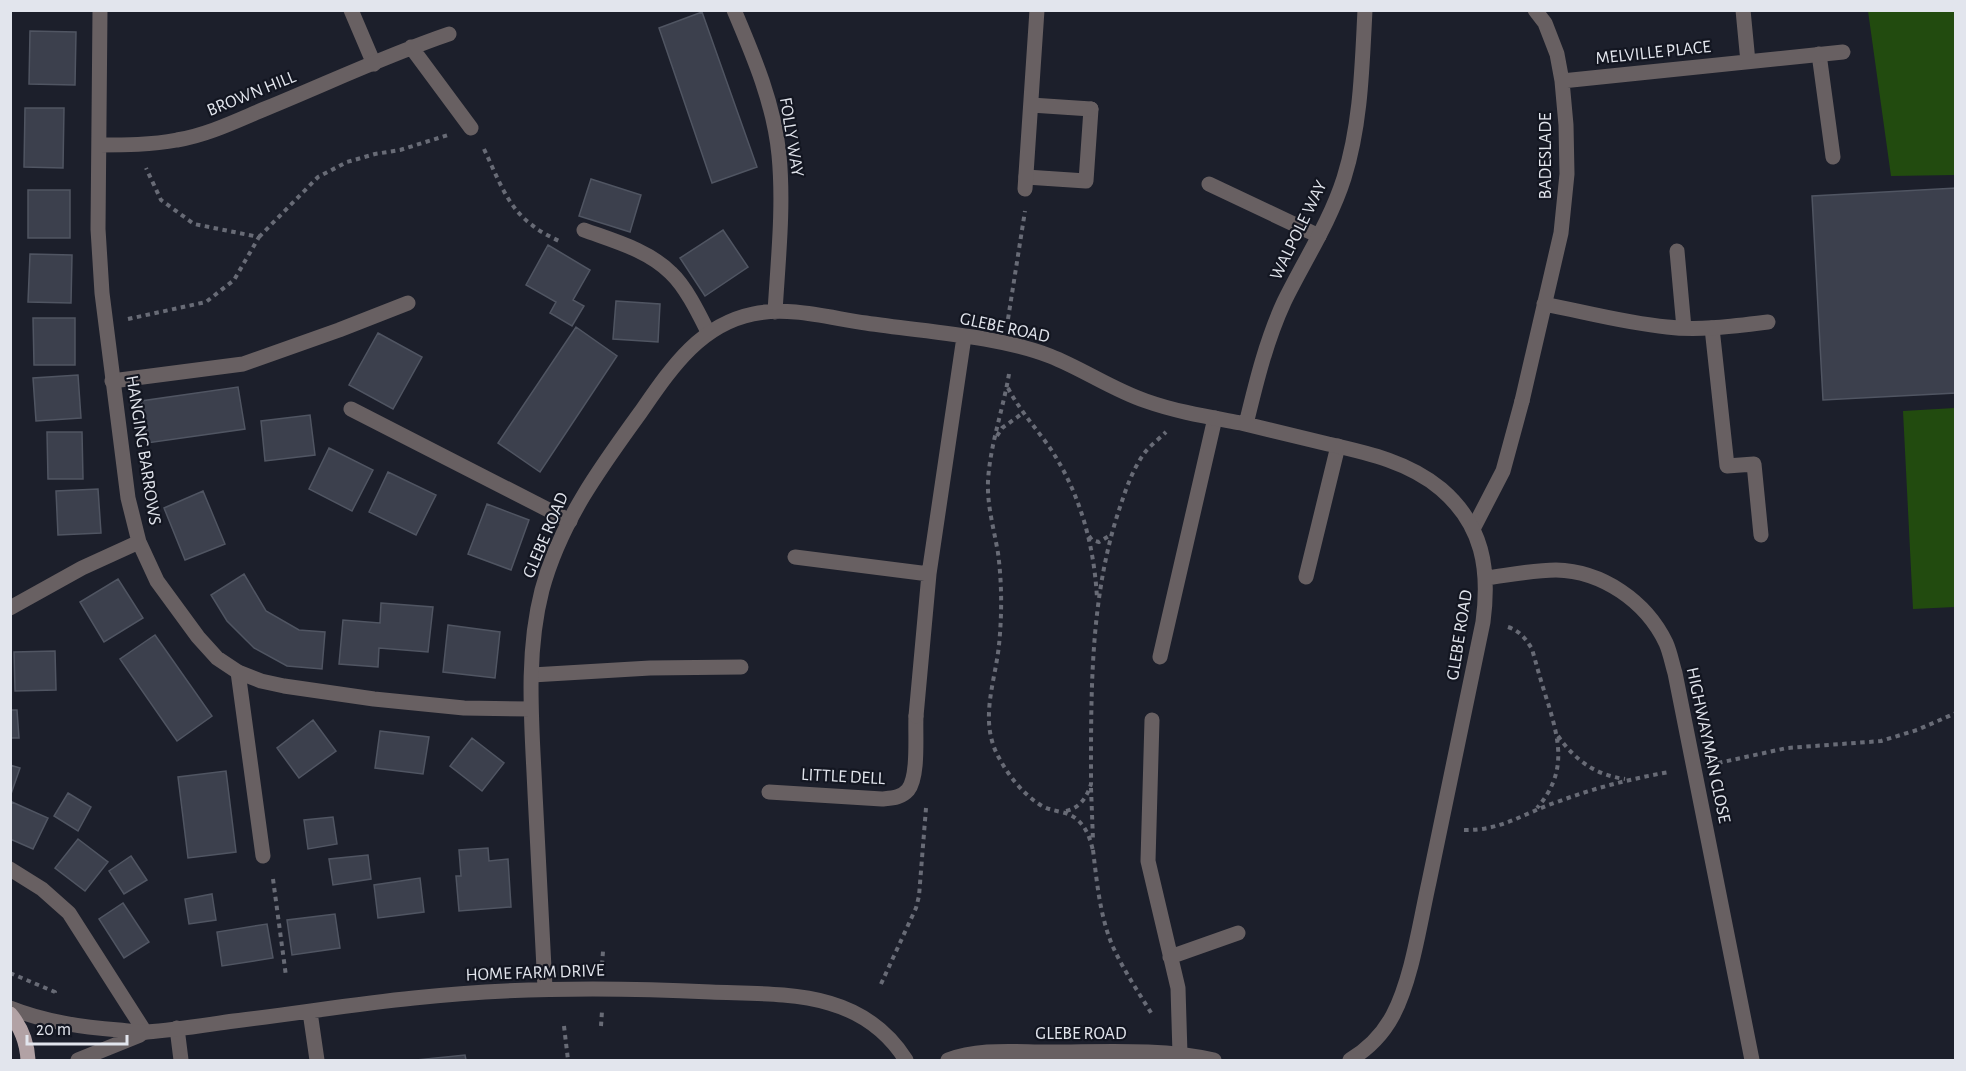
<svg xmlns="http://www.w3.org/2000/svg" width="1966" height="1071" viewBox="0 0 1966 1071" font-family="'Alegreya Sans',sans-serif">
  <rect width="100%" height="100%" fill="#1c1f2b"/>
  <path fill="#224b0f" d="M1868 11H1955V175L1891 176Z
    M1955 408V607L1913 609 1903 411Z"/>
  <path fill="#3c404d" stroke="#505562" stroke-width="1.5" d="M702 12 757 167 712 183 659 28Z
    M30 31 76 32 75 85 29 84Z
    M25 108H64L63 168 24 167Z
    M591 179 641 195 630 232 579 216Z
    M1956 188V393L1823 400 1812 196Z
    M28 190H70V238H28Z
    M723 230 748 267 705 296 680 258Z
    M548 245 590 270 573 300 584 306 572 326 550 313 556 302 526 285Z
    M30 254 72 255 71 303 28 302Z
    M616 301 660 304 658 342 613 339Z
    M33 318H75V365H34Z
    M576 327 617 356 540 472 498 443Z
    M378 333 422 357 393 409 349 385Z
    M78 375 81 418 36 421 33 378Z
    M238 387 245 429 147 443 141 401Z
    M310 415 315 455 265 461 261 421Z
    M47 432H82L83 479H48Z
    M329 448 373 470 352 511 309 489Z
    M388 472 436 495 416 535 369 512Z
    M98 489 101 533 58 535 56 491Z
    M203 491 225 544 185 560 164 508Z
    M487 504 529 520 511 570 468 554Z
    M244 574 266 611 299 630 325 632 322 669 287 666 254 648 227 621 211 595Z
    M118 579 143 618 104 642 80 602Z
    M381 603 433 607 428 652 379 648 378 667 339 664 343 620 380 623Z
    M448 625 500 632 495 678 443 672Z
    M155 635 212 716 177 741 120 659Z
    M55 651 56 690 15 691 14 652Z
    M10 710H17L19 738H10Z
    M313 720 336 751 299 778 277 748Z
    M380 731 429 737 423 774 375 768Z
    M472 738 504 763 482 791 450 766Z
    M10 765 20 768 11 794 10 793Z
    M226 771 236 852 188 858 178 777Z
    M68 793 91 807 78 831 54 816Z
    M12 802 48 818 33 849 10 839V806Z
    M333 817 337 844 308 849 304 820Z
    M78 839 108 862 85 891 55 868Z
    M488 848 489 861 508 859 511 907 459 911 456 876H461L459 850Z
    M368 855 371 879 333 885 329 859Z
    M131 856 147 880 124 894 109 871Z
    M420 878 424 912 378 918 374 885Z
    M212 894 216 920 189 924 185 899Z
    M123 903 149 942 124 958 99 919Z
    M335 914 340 948 292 955 287 920Z
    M267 924 273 958 222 966 217 932Z
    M465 1055 466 1060H416Z"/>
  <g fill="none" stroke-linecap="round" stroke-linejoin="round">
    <path stroke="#686b76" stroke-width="4" stroke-dasharray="4.5 4.5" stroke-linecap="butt" d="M484 149C497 176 507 207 532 225 540 232 551 237 561 242
      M259 237 318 177 347 162 375 154 400 150 448 135
      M128 319 206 302 234 280 259 237 194 224 161 200 146 168
      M1008 319 1025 211
      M1009 374C1003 410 990 445 988 481 987 506 994 529 998 553 1002 583 1002 615 999 645 995 683 979 720 998 756 1008 775 1022 793 1039 804 1046 809 1053 810 1061 812 1081 816 1089 832 1093 851
      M1008 388C1019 409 1034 426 1048 445 1079 490 1094 543 1097 598
      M997 436 1002 428 1023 413
      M1089 536 1092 540 1099 542 1109 536
      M1508 627C1520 631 1526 639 1532 649 1537 667 1542 685 1548 703 1560 743 1567 773 1537 808
      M1558 736C1575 760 1595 775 1625 779
      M1718 763 1787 748 1881 741 1917 730 1956 713
      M1091 788 1093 840
      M1066 811C1080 808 1087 797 1091 784 1091 693 1090 600 1118 513 1125 492 1132 469 1146 451 1152 444 1160 438 1166 432
      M1464 830C1501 831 1524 813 1557 802 1594 788 1630 779 1669 772
      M1093 850C1097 883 1100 917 1113 947 1124 971 1139 993 1153 1016
      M273 879 286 976
      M602 965 603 951
      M10 973 55 992V997
      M881 984 916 908 919 896 926 808
      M564 1026 568 1060
      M601 1026 602 1011"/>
    <path stroke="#686062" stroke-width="15" d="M351 10 374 64
      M1819 54 1833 157
      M1026 177 1086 181 1091 109
      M1209 184 1319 236
      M584 230C614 241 648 250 671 273 686 287 699 314 708 332
      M1712 328 1727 466 1754 464 1761 535
      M112 381 243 364 339 330 408 303
      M351 409 570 521
      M1473 529 1503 471 1522 401
      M1306 577 1338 446
      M1160 657 1215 418
      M238 672 263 856
      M532 675 650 668 741 667
      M1152 720 1148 861 1178 988 1180 1054
      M769 792 882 799C892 798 901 798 908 790 919 776 915 734 916 716
      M10 869 42 889 69 913 145 1032
      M1170 957 1238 933
      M177 1028 181 1060"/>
    <path stroke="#686062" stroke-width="15" d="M100 10 98 229 102 293 128 498 139 542 157 581 198 637 217 658 238 672 261 681 284 686 374 699 464 708 531 709
      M734 10C754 57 774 104 779 155 784 207 778 260 775 312
      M1743 10 1748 62
      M411 47 471 128
      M1562 81 1843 52
      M1031 105 1091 109
      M99 145C125 145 151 145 177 140 208 135 238 120 267 108 328 83 387 55 449 34
      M1025 189 1037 10
      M1677 251 1684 328
      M1544 304C1585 312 1625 323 1667 327 1700 331 1734 326 1768 322
      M1522 401 1561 233 1567 174 1566 125 1562 81 1557 54 1545 23 1535 10
      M1246 424C1256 383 1266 341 1284 302 1304 261 1330 222 1344 178 1361 124 1362 67 1365 10
      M795 557 929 574
      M1487 578C1509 575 1533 570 1556 570 1602 571 1646 601 1666 643 1670 652 1672 663 1675 673L1752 1060
      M10 608 82 568 139 542
      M916 716 929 574 964 337
      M545 988C542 923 538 858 535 793 532 725 525 656 542 590 560 523 600 468 640 413 670 370 699 325 753 314 789 306 830 318 866 323 925 332 995 335 1050 356 1083 369 1113 390 1146 401 1177 412 1209 417 1241 423 1270 430 1299 437 1328 444 1368 453 1409 462 1441 489 1483 525 1490 569 1483 622 1465 708 1447 795 1429 882 1420 922 1412 979 1393 1015 1383 1034 1368 1049 1350 1060
      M10 1008C45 1022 82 1027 119 1030 128 1031 138 1033 147 1032 176 1030 205 1025 234 1021 294 1014 354 1004 414 998 513 987 612 987 711 992 785 995 861 989 906 1060
      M310 1012 317 1060
      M78 1060 140 1035
      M948 1060C979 1048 1015 1052 1048 1052 1103 1052 1160 1048 1214 1060"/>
    <path stroke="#b2a2a5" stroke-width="15" d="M10 1014C22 1028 27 1042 28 1060"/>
  </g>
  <g text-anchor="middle" stroke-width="4.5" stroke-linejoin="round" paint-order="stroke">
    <g font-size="18" fill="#e2e5ed" stroke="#131621">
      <text transform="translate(1653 52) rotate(-6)" y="6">MELVILLE PLACE</text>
      <text transform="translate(251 93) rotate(-22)" y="6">BROWN HILL</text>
      <text transform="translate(792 137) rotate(81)" y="6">FOLLY WAY</text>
      <text transform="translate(1545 156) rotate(-90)" y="6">BADESLADE</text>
      <text transform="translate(1298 230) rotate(-64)" y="6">WALPOLE WAY</text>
      <text transform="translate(1005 327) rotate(12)" y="6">GLEBE ROAD</text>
      <text transform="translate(144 450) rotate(81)" y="6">HANGING BARROWS</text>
      <text transform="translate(545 535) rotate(-67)" y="6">GLEBE ROAD</text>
      <text transform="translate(1459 635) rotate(-81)" y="6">GLEBE ROAD</text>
      <text transform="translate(1709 745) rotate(78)" y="6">HIGHWAYMAN CLOSE</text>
      <text transform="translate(843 776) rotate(3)" y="6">LITTLE DELL</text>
      <text transform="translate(535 972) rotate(-2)" y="6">HOME FARM DRIVE</text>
      <text x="1081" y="1039">GLEBE ROAD</text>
    </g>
  </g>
  <rect width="1966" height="1071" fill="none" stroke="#e2e5ed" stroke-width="24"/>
  <path d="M27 1035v9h100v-9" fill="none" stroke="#e2e5ed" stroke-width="3"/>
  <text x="36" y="1035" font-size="18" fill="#e2e5ed" stroke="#131621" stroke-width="4.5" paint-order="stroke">20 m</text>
</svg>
